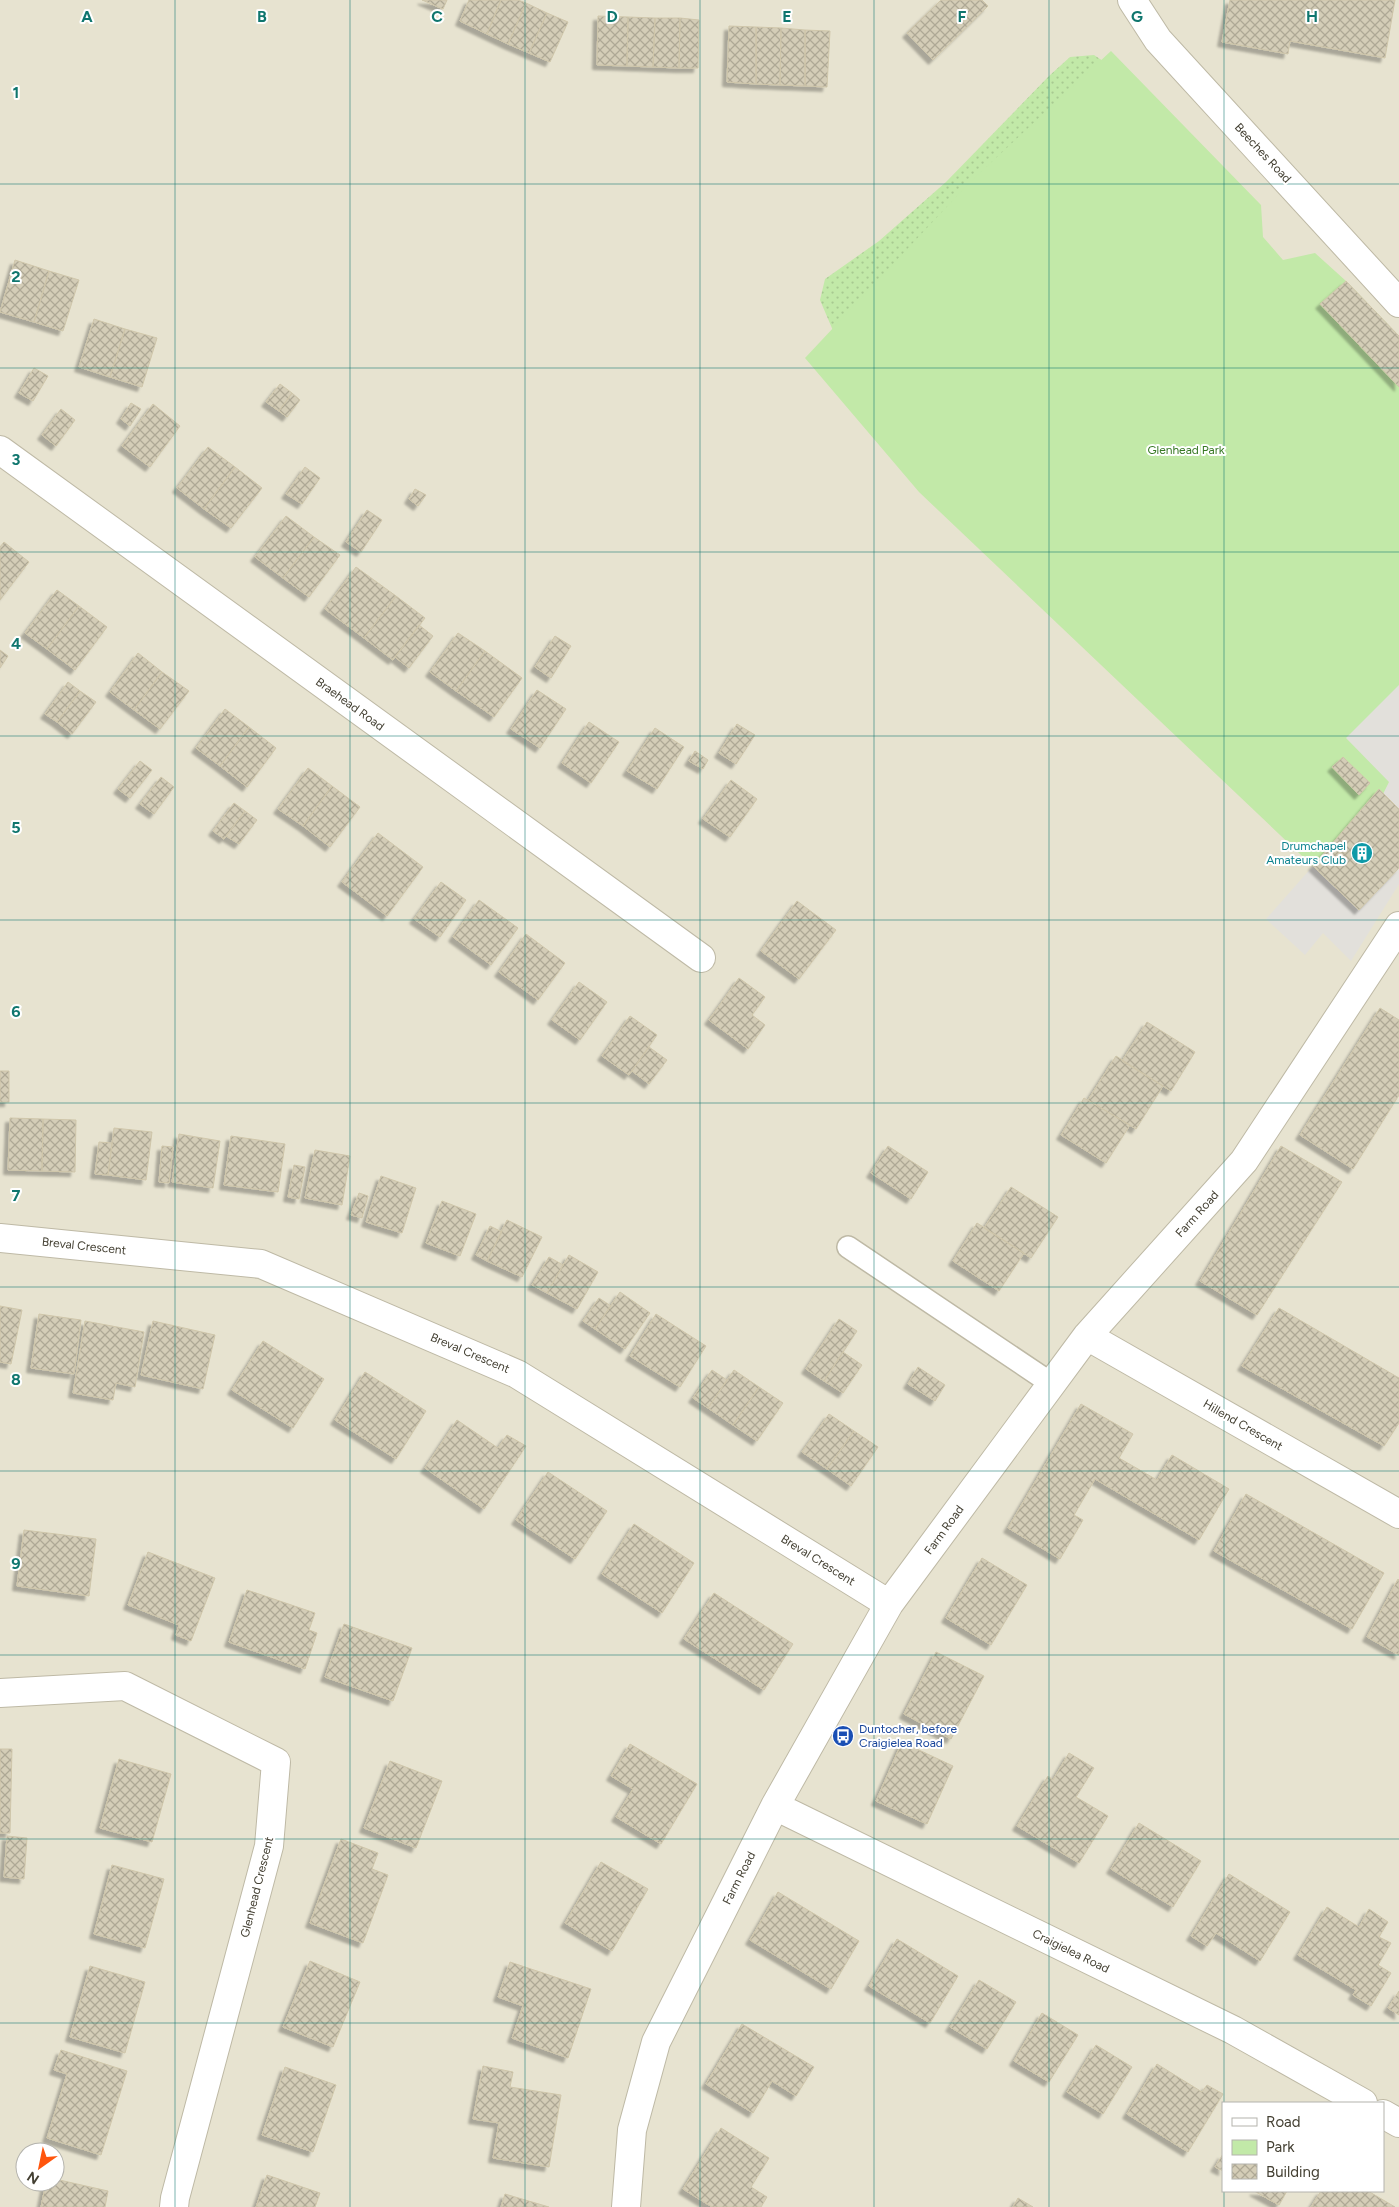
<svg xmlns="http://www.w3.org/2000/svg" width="1399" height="2207" viewBox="0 0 1399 2207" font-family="Figtree,sans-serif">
  <defs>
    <pattern id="grass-dots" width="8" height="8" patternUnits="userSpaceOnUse" patternTransform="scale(1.25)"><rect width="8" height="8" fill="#c2e9a8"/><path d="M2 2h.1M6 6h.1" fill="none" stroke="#a8c991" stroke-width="1.8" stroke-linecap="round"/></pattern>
    <pattern id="building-cross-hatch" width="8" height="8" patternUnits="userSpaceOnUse" patternTransform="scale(1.25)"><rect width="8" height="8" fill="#d4cdb7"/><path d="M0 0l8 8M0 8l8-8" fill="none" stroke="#aea895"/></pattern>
    <filter id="shadow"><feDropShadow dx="-4.5" dy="4.5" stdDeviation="1" flood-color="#0004"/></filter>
  </defs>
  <rect width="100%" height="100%" fill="#f2f0e2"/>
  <path fill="#e7e3d0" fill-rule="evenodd" d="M0 0H1399V2207H0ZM1223 2103H1383V2191H1223ZM25 2152H55V2182H25Z"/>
  <path fill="url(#grass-dots)" d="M1094 55 1109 65 834 333 820 300 825 279 879 241 946 182 1049 76 1070 57Z"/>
  <path fill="#c2e9a8" d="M1111 51 1261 205 1263 237 1283 260 1315 253 1346 281 1399 336V868L1359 910 919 492 805 358 970 182Z"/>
  <path fill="#e2e0db" d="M1399 685V809L1383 794 1389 782 1346 738Z
    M1313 866 1359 909 1399 868V884L1351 961 1323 933 1305 955 1266 919Z"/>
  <path fill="url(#building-cross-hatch)" stroke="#cfc6aa" filter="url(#shadow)" d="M422 0H447L443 9Z
    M469 0H501L487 34 460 21Z
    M501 0H518L526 3 508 44 487 34Z
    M941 0H982L988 6 933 60 907 33Z
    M1230 0H1395L1385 58 1290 41 1288 54 1222 42Z
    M526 3 547 13 529 53 508 44Z
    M547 13 568 22 550 62 529 53Z
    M598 16 628 17 627 66 597 65Z
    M628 17 655 18 653 67 627 66Z
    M655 18H680L679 68 653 67Z
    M680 18 699 20 698 68H679Z
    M729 26 756 27V84L727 82Z
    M756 27 781 28 780 85 756 84Z
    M781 28 805 30V86L780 85Z
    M805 30 830 31 827 87 805 86Z
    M15 260 49 271 34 322 0 312Z
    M49 271 79 280 63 331 34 322Z
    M1346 281 1399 336V387L1320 304Z
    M94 319 125 329 110 377 79 367Z
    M125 329 157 338 142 387 110 377Z
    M34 368 48 376 33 401 19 393Z
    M280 384 292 393 279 411 266 402Z
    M292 393 300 400 287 417 279 411Z
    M131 403 141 409 130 426 121 419Z
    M153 404 180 426 150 467 122 446Z
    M61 409 75 420 56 446 42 435Z
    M208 447 235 467 204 509 177 488Z
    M235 467 262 488 231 528 204 509Z
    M305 467 320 478 302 504 286 494Z
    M415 489 426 495 418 506 409 499Z
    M367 510 382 520 361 552 346 542Z
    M286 516 314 537 283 578 255 557Z
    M314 537 340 555 309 597 283 578Z
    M4 542 29 562 0 600V547Z
    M356 567 396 596 364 638 325 609Z
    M57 590 79 606 47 649 25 633Z
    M396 596 425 618 393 660 364 638Z
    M79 606 107 627 75 670 47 649Z
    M419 625 433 636 409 668 395 657Z
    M458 633 485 651 456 691 430 672Z
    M555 636 571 646 551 678 535 667Z
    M0 650 8 656 0 668Z
    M485 651 522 678 494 717 456 691Z
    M138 653 162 672 134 710 110 692Z
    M162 672 189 691 160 729 134 710Z
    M68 682 80 691 57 722 45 714Z
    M537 690 566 709 540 748 511 729Z
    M80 691 96 702 72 734 57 722Z
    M225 709 249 727 220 766 196 748Z
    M589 722 619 742 591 783 562 763Z
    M737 724 755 735 736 764 719 753Z
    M249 727 276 748 247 787 220 766Z
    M655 728 684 747 657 789 627 771Z
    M695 751 708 760 703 769 689 761Z
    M1343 757 1370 783 1359 795 1332 767Z
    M140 761 152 770 130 798 118 789Z
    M308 768 332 786 303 826 278 809Z
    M161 777 174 787 154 814 140 804Z
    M731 780 757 799 730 837 703 819Z
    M332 786 360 807 330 847 303 826Z
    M1379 789 1399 809V868L1359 910 1313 866Z
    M234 803 245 811 224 839 213 831Z
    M245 811 257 820 239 844 226 836Z
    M378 833 423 867 387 916 342 882Z
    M441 882 466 900 440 937 414 919Z
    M479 900 518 928 491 965 453 937Z
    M797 901 836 930 799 979 761 951Z
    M526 934 565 963 538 1000 499 972Z
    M739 978 765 997 752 1015 765 1025 748 1049 709 1020Z
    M579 982 607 1002 580 1040 552 1020Z
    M1380 1008 1399 1020V1095L1353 1169 1300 1135Z
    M630 1016 657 1035 629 1075 602 1056Z
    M1147 1022 1195 1052 1171 1091 1122 1061Z
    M649 1047 667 1060 649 1084 632 1071Z
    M1116 1056 1163 1086 1136 1129 1088 1100Z
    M0 1071H9V1102H0Z
    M1084 1098 1130 1125 1106 1163 1061 1135Z
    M10 1118 43 1119 42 1171 8 1170Z
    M43 1119 76 1120 75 1172 42 1171Z
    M114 1128 152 1132 146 1180 108 1175Z
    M179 1134 220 1141 213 1188 172 1182Z
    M231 1136 285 1144 278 1192 224 1185Z
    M99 1142 112 1143 108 1175 95 1174Z
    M162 1146 173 1147 169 1183 159 1182Z
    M888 1146 928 1172 911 1199 871 1173Z
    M1281 1146 1342 1182 1257 1315 1200 1281Z
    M315 1150 350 1156 342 1205 305 1198Z
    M294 1165 305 1167 299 1199 288 1197Z
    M381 1176 416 1188 402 1233 366 1222Z
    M1011 1187 1058 1217 1031 1258 984 1228Z
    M359 1193 368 1196 362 1218 351 1215Z
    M442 1201 476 1214 460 1256 426 1243Z
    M507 1220 542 1237 522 1277 487 1261Z
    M977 1223 1024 1253 999 1291 953 1261Z
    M490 1226 502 1232 487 1261 476 1255Z
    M569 1255 598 1272 577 1309 547 1293Z
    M549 1257 563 1265 547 1293 532 1285Z
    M620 1292 650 1313 625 1349 595 1329Z
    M599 1298 611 1306 595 1329 583 1321Z
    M0 1306 22 1310 11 1364 0 1362Z
    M1279 1308 1399 1378V1423L1384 1446 1242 1366Z
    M39 1314 81 1320 74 1374 31 1368Z
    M656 1314 706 1346 680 1387 630 1356Z
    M839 1319 857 1331 824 1381 806 1369Z
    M85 1321 144 1332 135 1387 116 1383 113 1400 73 1393Z
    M153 1321 215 1335 203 1389 141 1375Z
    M263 1341 324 1379 293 1428 232 1390Z
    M843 1352 862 1365 843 1393 824 1381Z
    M918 1367 945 1385 935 1401 908 1384Z
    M712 1370 727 1380 708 1408 693 1398Z
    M734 1370 759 1387 733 1425 708 1408Z
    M365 1372 426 1411 396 1459 335 1420Z
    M759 1387 783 1403 757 1441 733 1425Z
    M1081 1404 1133 1434 1119 1458 1157 1480 1172 1455 1229 1489 1199 1540 1095 1479 1074 1515 1083 1520 1060 1559 1008 1528Z
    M829 1414 854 1431 827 1469 802 1452Z
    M457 1420 498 1448 507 1435 526 1446 484 1509 425 1468Z
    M854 1431 878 1447 851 1486 827 1469Z
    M548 1472 607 1511 575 1559 516 1520Z
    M1246 1494 1384 1573 1352 1629 1214 1551Z
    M634 1524 694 1563 662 1613 602 1574Z
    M24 1530 96 1539 89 1596 17 1586Z
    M148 1552 215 1578 191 1641 176 1635 179 1625 128 1605Z
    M982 1558 1027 1585 991 1645 946 1618Z
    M1398 1579 1399 1580V1655L1367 1637Z
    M247 1590 315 1613 309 1630 317 1633 305 1669 229 1642Z
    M714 1593 793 1644 764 1690 684 1639Z
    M344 1624 412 1648 393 1701 325 1677Z
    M936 1652 984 1676 951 1739 904 1714Z
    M902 1742 953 1766 927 1824 876 1801Z
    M630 1744 697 1784 661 1844 616 1817 633 1789 611 1776Z
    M0 1749H12L10 1833H0Z
    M1069 1753 1094 1768 1076 1797 1108 1816 1079 1863 1017 1826 1048 1776 1053 1780Z
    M119 1759 171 1774 152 1842 100 1828Z
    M390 1761 442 1781 416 1848 364 1828Z
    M1139 1823 1201 1861 1173 1907 1111 1869Z
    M7 1836 27 1838 24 1879 4 1877Z
    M341 1839 378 1853 372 1869 388 1875 363 1943 310 1923Z
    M601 1862 648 1889 612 1951 565 1923Z
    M112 1865 164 1879 145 1948 94 1934Z
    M1229 1874 1290 1912 1260 1961 1216 1933 1207 1946 1191 1936Z
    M778 1892 859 1941 831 1989 750 1940Z
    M1327 1907 1359 1927 1369 1909 1388 1922 1379 1937 1391 1943 1378 1965 1391 1973 1371 2006 1353 1995 1356 1990 1298 1955Z
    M897 1939 958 1976 930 2023 869 1986Z
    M310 1961 360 1982 333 2047 283 2027Z
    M510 1962 591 1989 568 2058 512 2038 523 2006 498 1997Z
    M90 1966 145 1982 125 2053 70 2037Z
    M979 1980 1016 2002 987 2049 950 2027Z
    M1399 1991V2015L1388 2008Z
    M1042 2013 1078 2035 1049 2082 1014 2061Z
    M742 2024 814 2067 796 2096 772 2081 753 2113 706 2084Z
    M1096 2045 1132 2067 1103 2114 1067 2092Z
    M61 2050 127 2071 101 2155 47 2138 67 2074 54 2070Z
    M1157 2064 1202 2092 1207 2085 1223 2094 1188 2152 1127 2114Z
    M483 2066 513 2072 510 2087 561 2095 549 2167 493 2158 499 2123 473 2119Z
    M285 2067 336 2085 313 2152 262 2135Z
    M721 2128 769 2158 751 2187 767 2197 761 2207H712L683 2189Z
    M1223 2154V2171L1215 2167Z
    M267 2175 320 2193 315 2207H256Z
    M55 2179 108 2191 105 2207H41L46 2182H55Z
    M1254 2191H1287L1279 2205Z
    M1321 2191H1368L1395 2207H1311Z
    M505 2194 549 2207H501Z
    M1018 2198 1033 2207H1013Z"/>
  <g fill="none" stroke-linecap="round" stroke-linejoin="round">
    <g stroke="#beb9a5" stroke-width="24">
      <path id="service" d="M848 1247 1052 1384"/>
    </g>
    <g stroke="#beb9a5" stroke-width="30">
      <path id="minor" d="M1132 0 1158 40 1399 303
        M0 450 701 958
        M0 1238 261 1264 517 1374 889 1604
        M1087 1336 1399 1514
        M0 1693 125 1686 276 1762 269 1846 175 2198 174 2207
        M775 1806 1233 2030 1363 2103
        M1383 2114 1399 2123
        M626 2207 632 2130 656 2042 775 1806 889 1604 1087 1336 1244 1161 1399 926"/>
    </g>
    <use href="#service" stroke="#fff" stroke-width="21"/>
    <use href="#minor" stroke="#fff" stroke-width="28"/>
  </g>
  <path fill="none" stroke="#0f766e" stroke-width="1" stroke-opacity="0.55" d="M175 0V2207M350 0V2207M525 0V2207M700 0V2207M874 0V2207M1049 0V2207M1224 0V2103M0 184H1399M0 368H1399M0 552H1399M0 736H1399M0 920H1399M0 1103H1399M0 1287H1399M0 1471H1399M0 1655H1399M0 1839H1399M0 2023H1399M1224 2191V2207"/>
  <defs>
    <g id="building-disc" transform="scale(1.125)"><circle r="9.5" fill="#0f9aa8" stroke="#fff"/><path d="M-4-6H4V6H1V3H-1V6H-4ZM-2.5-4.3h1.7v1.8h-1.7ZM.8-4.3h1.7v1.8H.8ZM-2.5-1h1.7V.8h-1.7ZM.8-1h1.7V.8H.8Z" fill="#fff"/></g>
    <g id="bus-disc" transform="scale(1.125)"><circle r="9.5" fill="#1a4fb4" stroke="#fff"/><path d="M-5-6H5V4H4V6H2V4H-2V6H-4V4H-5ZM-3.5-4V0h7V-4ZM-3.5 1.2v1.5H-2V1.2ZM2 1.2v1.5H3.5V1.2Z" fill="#fff"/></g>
  </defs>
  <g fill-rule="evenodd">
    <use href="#building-disc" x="1362" y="853"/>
    <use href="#bus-disc" x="843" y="1736"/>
  </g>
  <g text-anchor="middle" stroke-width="4" stroke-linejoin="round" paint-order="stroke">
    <g font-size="12" fill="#444033" stroke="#fff">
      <text transform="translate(1263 153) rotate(47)" y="4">Beeches Road</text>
      <text transform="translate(350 704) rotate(36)" y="4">Braehead Road</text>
      <text transform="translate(1197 1214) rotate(-48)" y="4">Farm Road</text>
      <text transform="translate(84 1246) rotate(6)" y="4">Breval Crescent</text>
      <text transform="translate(470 1353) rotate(23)" y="4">Breval Crescent</text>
      <text transform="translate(1243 1425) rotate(30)" y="4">Hillend Crescent</text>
      <text transform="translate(944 1530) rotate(-54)" y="4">Farm Road</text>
      <text transform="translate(818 1560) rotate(32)" y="4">Breval Crescent</text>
      <text transform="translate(739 1878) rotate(-63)" y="4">Farm Road</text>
      <text transform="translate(257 1887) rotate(-76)" y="4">Glenhead Crescent</text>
      <text transform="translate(1071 1951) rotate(26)" y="4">Craigielea Road</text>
    </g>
    <g font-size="12" fill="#377824" stroke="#fff">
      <text x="1186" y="454">Glenhead Park</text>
    </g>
    <g font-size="12" fill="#0d838f" stroke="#fff" text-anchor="end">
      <text x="1346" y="850">Drumchapel<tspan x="1346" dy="14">Amateurs Club</tspan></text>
    </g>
    <g font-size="12" fill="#164399" stroke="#fff" text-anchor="start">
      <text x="859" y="1733">Duntocher, before<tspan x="859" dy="14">Craigielea Road</tspan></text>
    </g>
  </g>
  <g font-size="16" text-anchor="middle" font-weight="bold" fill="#0f766e" stroke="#fff" stroke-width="4" stroke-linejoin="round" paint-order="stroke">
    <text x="87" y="22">A</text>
    <text x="262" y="22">B</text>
    <text x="437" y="22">C</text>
    <text x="612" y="22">D</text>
    <text x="787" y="22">E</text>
    <text x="962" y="22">F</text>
    <text x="1137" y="22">G</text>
    <text x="1312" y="22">H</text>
    <text x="16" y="98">1</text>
    <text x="16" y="282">2</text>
    <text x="16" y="465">3</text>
    <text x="16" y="649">4</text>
    <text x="16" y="833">5</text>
    <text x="16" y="1017">6</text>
    <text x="16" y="1201">7</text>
    <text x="16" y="1385">8</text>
    <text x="16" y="1569">9</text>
  </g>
  <rect x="1222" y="2102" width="162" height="90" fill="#ffffff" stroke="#b4b3ad"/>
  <rect x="1232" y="2118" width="25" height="8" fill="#ffffff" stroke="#b4b3ad"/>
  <text x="1266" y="2127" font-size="15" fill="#444033">Road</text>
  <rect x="1232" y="2140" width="25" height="15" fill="#c2e9a8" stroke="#b4b3ad"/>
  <text x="1266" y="2152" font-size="15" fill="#444033">Park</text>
  <rect x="1232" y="2164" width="25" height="15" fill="url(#building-cross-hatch)" stroke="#b4b3ad"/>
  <text x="1266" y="2177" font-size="15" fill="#444033">Building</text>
  <g transform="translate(40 2167) rotate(213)"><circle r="24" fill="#ffffff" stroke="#b4b3ad"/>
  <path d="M0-4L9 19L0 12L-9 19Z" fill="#ff550d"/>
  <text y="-8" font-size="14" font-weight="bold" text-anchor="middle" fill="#444033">N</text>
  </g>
</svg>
